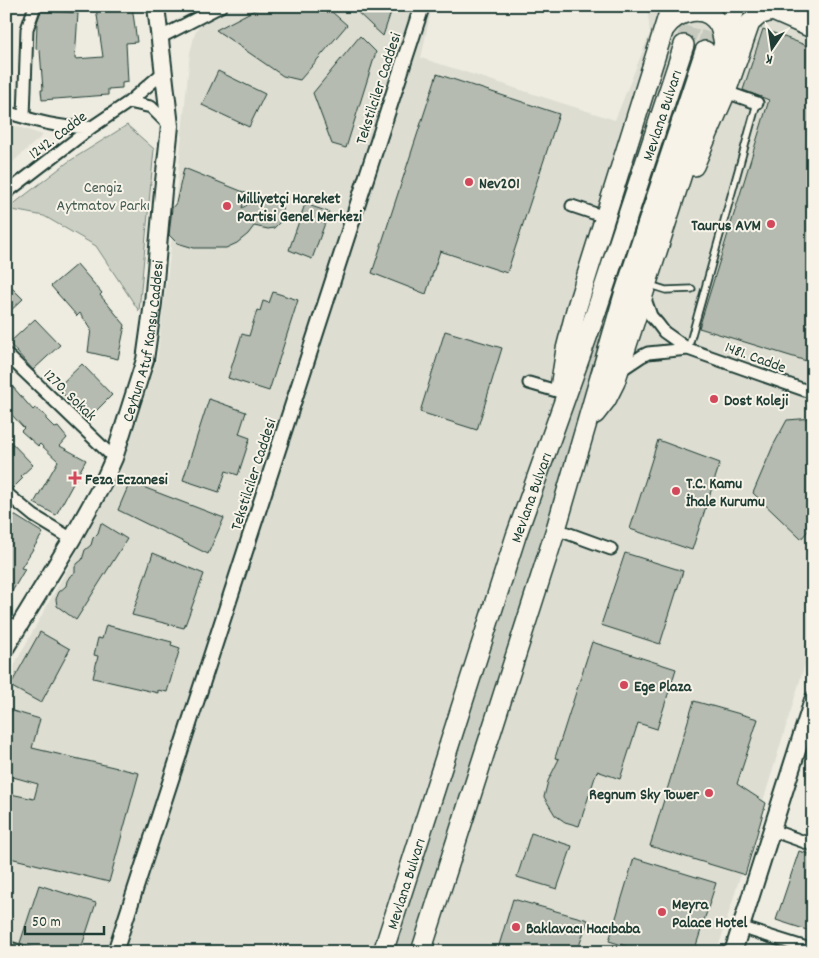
<svg xmlns="http://www.w3.org/2000/svg" width="819" height="958" viewBox="0 0 819 958" font-family="Dekko,sans-serif">
  <rect width="100%" height="100%" fill="#eeece1"/>
  <filter id="ink" filterUnits="userSpaceOnUse"><feTurbulence type="fractalNoise" baseFrequency=".02" numOctaves="2"/><feDisplacementMap in="SourceGraphic" scale="10" xChannelSelector="R" yChannelSelector="G"/><feConvolveMatrix kernelMatrix="1 2 1 2 8 2 1 2 1" color-interpolation-filters="sRGB"/></filter>
  <g filter="url(#ink)">
    <path fill="#ddddd2" d="M220 6H432L421 58 615 120 650 33 647 6H813V638L717 952H6V680L118 477 157 358 170 255 190 53 195 33 206 13Z
      M6 123 43 135 6 168Z"/>
    <path fill="#cccfc4" stroke="#76867c" d="M127 125 154 149 139 311 96 246 44 216 7 209 68 162Z
      M601 323 604 324 558 492 411 952H393L511 579Z"/>
    <path fill="#b5bbb0" stroke="#1f3d34" d="M107 6H132L137 42 126 43 128 82 122 83V88L108 89V95L42 100 41 90H43L40 50 36 49 37 22 41 11 78 13 75 59 103 57 96 8Z
      M262 6H325L347 25 300 80 283 76 216 30Z
      M351 6H393L383 36 371 25Z
      M763 29 813 48V363L699 328 769 100 743 90Z
      M360 36 376 52 346 148 332 144 313 93Z
      M218 71 265 94 249 127 202 105Z
      M437 74 559 114 507 273 440 251 426 294 372 273Z
      M184 168 246 193 242 208 260 197H271L276 199 283 209 282 220 274 228 268 229 254 226 248 234 237 243 226 248H194L177 243 169 235 172 208 176 203Z
      M305 204 329 212 312 259 289 250Z
      M77 264 102 293 100 295 125 325 118 359 88 352 91 329 80 313 77 316 51 286Z
      M6 282 23 299 6 315Z
      M273 292 298 300 269 391 228 378 242 334 249 336 257 310 260 311 263 301 269 303Z
      M35 319 60 345 33 370 9 343Z
      M445 331 502 348 477 430 420 412Z
      M82 364 112 395 88 419 57 388Z
      M6 379 33 410 35 408 46 416V419L55 428 58 427 67 438 60 446 86 460 56 515 34 503 58 461 40 444 38 446 21 431 24 428 11 414 6 418Z
      M209 399 246 412 239 434 250 438 238 475 226 471 219 492 183 480Z
      M813 418V525L801 539 753 493 773 446 787 420Z
      M6 437 33 465 21 476 23 478 13 488 6 481Z
      M658 440 720 463 692 550 630 529Z
      M130 482 224 518 208 554 118 510Z
      M6 510 43 533 21 568 25 569 6 602Z
      M101 523 127 539 76 620 57 606 56 599 59 592 66 586 67 581 70 576 75 573V567L78 563 82 560 85 550 91 545 93 538 98 533Z
      M153 553 204 574 184 628 132 615Z
      M625 553 683 571 660 644 601 625Z
      M106 625 172 642 171 645 180 648 167 692 158 690V693L93 678 98 656 94 655 98 638 102 639Z
      M40 632 70 649 41 703 10 686Z
      M592 642 676 669 657 729 638 723 620 779 597 771 579 826 565 822 555 815 544 797 548 781 559 759 555 758Z
      M694 701 758 719 737 784 766 803 745 875 650 846Z
      M6 709 40 719 32 748 139 773 109 882 6 857V793L34 799 38 784 6 775Z
      M531 833 572 846 557 889 517 877Z
      M799 851 813 855V925L810 931 776 920Z
      M634 858 716 883 694 952H645L609 941Z
      M39 885 96 903 80 952H44L20 943Z
      M513 899 588 920 577 952H497Z"/>
    <g fill="none" stroke-linecap="round" stroke-linejoin="round">
      <path stroke="#c5c9be" stroke-width="19" stroke-dasharray="19 9" stroke-linecap="butt" d="M684 45 697 6
        M705 51 719 6"/>
      <g stroke="#1f3d34" stroke-width="9">
        <path id="service" d="M650 285 666 290 692 289
          M688 349 757 103"/>
      </g>
      <g stroke="#1f3d34" stroke-width="15">
        <path id="minor" d="M161 37 221 6
          M726 92 757 103
          M129 102 151 107 170 126
          M6 112C35 121 62 129 92 127
          M24 117 27 29 35 6
          M6 193 92 127 129 102 165 71
          M572 206 605 217
          M644 296 651 316 658 324 664 332 688 349 813 393
          M6 354 114 458
          M618 372 642 356 648 353 688 349
          M529 383 560 392
          M6 493 34 516 72 539
          M556 529 611 549
          M771 830 813 845
          M740 927 813 950
          M6 947 23 952"/>
      </g>
      <g stroke="#1f3d34" stroke-width="18">
        <path id="tertiary" d="M115 952 422 6"/>
      </g>
      <g stroke="#1f3d34" stroke-width="20">
        <g id="secondary">
          <path id="s1" d="M6 647 72 539 102 485 114 458 145 360 153 303 163 191 170 126 156 6"/>
          <path d="M733 952 813 700"/>
        </g>
      </g>
      <g stroke="#1f3d34" stroke-width="21">
        <path id="primary" d="M760 6 813 29
          M793 6 813 15"/>
      </g>
      <g stroke="#1f3d34" stroke-width="22">
        <g id="trunk">
          <path d="M665 28C677 11 706 2 719 25 722 31 723 38 724 45"/>
          <path d="M694 166 726 92 750 23 759 15 772 11"/>
          <path d="M560 388 566 349 576 310 671 6"/>
          <path d="M595 414 606 400 615 382 736 6"/>
          <path id="s2" d="M383 952 516 536 596 312 684 45"/>
          <path d="M421 952 556 529 624 295 705 51"/>
        </g>
      </g>
      <use href="#service" stroke="#f7f3e8" stroke-width="5.5"/>
      <use href="#minor" stroke="#f7f3e8" stroke-width="11"/>
      <use href="#tertiary" stroke="#f7f3e8" stroke-width="14"/>
      <use href="#secondary" stroke="#f7f3e8" stroke-width="16"/>
      <use href="#primary" stroke="#f7f3e8" stroke-width="18"/>
      <use href="#trunk" stroke="#f7f3e8" stroke-width="19"/>
    </g>
  </g>
  <g fill="#d1495b" stroke="#f7f3e8" stroke-width="2">
    <circle cx="469" cy="182" r="5"/>
    <circle cx="227" cy="206" r="5"/>
    <circle cx="771" cy="224" r="5"/>
    <circle cx="714" cy="399" r="5"/>
    <path d="M72.5 470.5h5v5h5v5h-5v5h-5v-5h-5v-5h5z"/>
    <circle cx="676" cy="491" r="5"/>
    <circle cx="624" cy="685" r="5"/>
    <circle cx="709" cy="793" r="5"/>
    <circle cx="662" cy="912" r="5"/>
    <circle cx="516" cy="927" r="5"/>
  </g>
  <g text-anchor="middle" stroke-width="4" stroke-linejoin="round" paint-order="stroke">
    <g font-size="16" fill="#1f3d34" stroke="#f7f3e8">
      <text transform="translate(377 88) rotate(-72)" y="6">Tekstilciler Caddesi</text>
      <text dy="6" stroke="none"><textPath href="#s2" startOffset="882">Mevlana Bulvarı</textPath></text>
      <text transform="translate(57 134) rotate(-37)" y="6">1242. Cadde</text>
      <text dy="6" stroke="none"><textPath href="#s1" startOffset="339">Ceyhun Atuf Kansu Caddesi</textPath></text>
      <text transform="translate(756 356) rotate(20)" y="6">1481. Cadde</text>
      <text transform="translate(71 394) rotate(44)" y="6">1270. Sokak</text>
      <text transform="translate(252 474) rotate(-72)" y="6">Tekstilciler Caddesi</text>
      <text dy="6" stroke="none"><textPath href="#s2" startOffset="478">Mevlana Bulvarı</textPath></text>
      <text dy="6" stroke="none"><textPath href="#s2" startOffset="72">Mevlana Bulvarı</textPath></text>
    </g>
    <g font-size="16" font-weight="bold" fill="#1f3d34" stroke="#f7f3e8" text-anchor="start">
      <text x="479" y="188">Nev201</text>
      <text x="237" y="203">Milliyetçi Hareket<tspan x="237" dy="18">Partisi Genel Merkezi</tspan></text>
      <text x="761" y="230" text-anchor="end">Taurus AVM</text>
      <text x="724" y="405">Dost Koleji</text>
      <text x="85" y="484">Feza Eczanesi</text>
      <text x="686" y="488">T.C. Kamu<tspan x="686" dy="18">İhale Kurumu</tspan></text>
      <text x="634" y="691">Ege Plaza</text>
      <text x="699" y="799" text-anchor="end">Regnum Sky Tower</text>
      <text x="672" y="909">Meyra<tspan x="672" dy="18">Palace Hotel</tspan></text>
      <text x="526" y="933">Baklavacı Hacıbaba</text>
    </g>
    <g font-size="16" fill="#425a51" stroke="#f7f3e8">
      <text x="103" y="192">Cengiz<tspan x="103" dy="18">Aytmatov Parkı</tspan></text>
    </g>
  </g>
  <rect width="819" height="958" fill="none" stroke="#f7f3e8" stroke-width="25"/>
  <rect x="12" y="12" width="794" height="933" fill="none" stroke="#1f3d34" stroke-width="2" filter="url(#ink)"/>
  <g transform="translate(772 48) rotate(193)" stroke="#f7f3e8" stroke-width="4" paint-order="stroke">
  <path d="M0-4L9 19L0 12L-9 19Z" fill="#1f3d34"/>
  <text y="-8" font-size="14" font-weight="bold" text-anchor="middle" fill="#1f3d34">K</text>
  </g>
  <path d="M25 926v8h79v-8" fill="none" stroke="#1f3d34" stroke-width="2.5"/>
  <text x="32" y="926" font-size="15" fill="#1f3d34" stroke="#f7f3e8" stroke-width="4" paint-order="stroke">50 m</text>
</svg>
